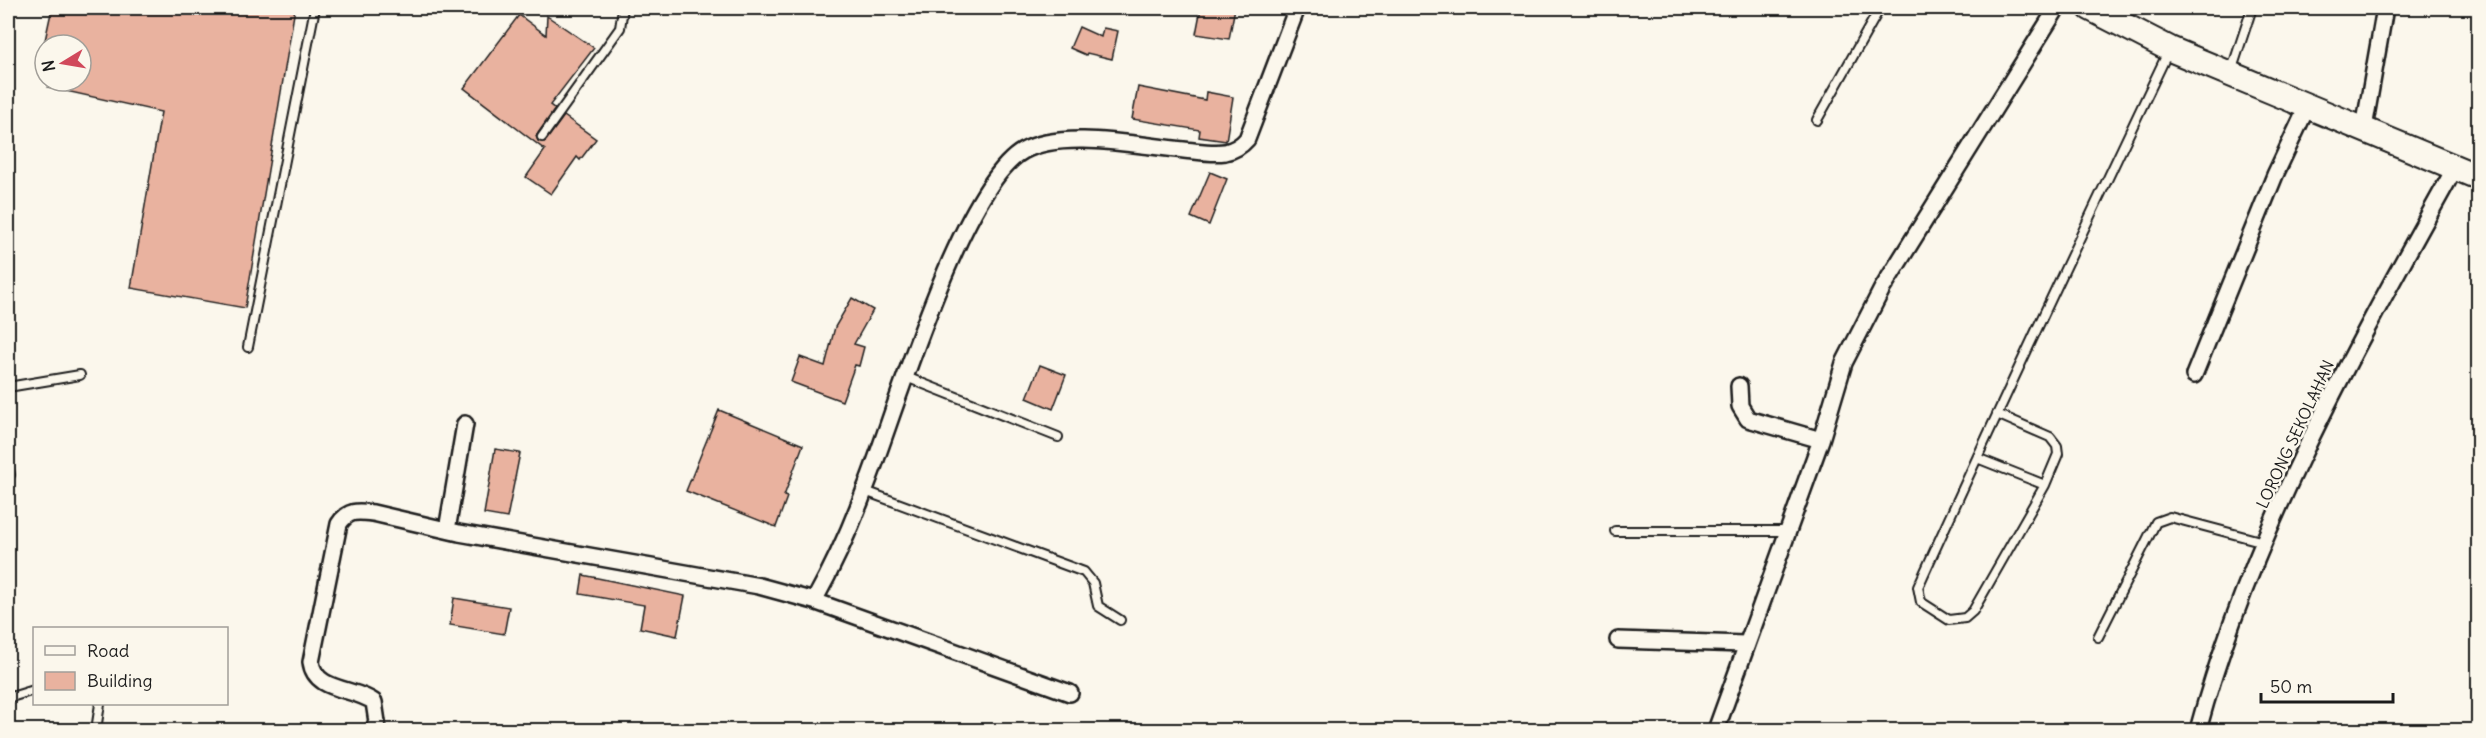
<svg xmlns="http://www.w3.org/2000/svg" width="2486" height="738" viewBox="0 0 2486 738" font-family="Delius,sans-serif">
  <rect width="100%" height="100%" fill="#fbf7ec"/>
  <filter id="ink" filterUnits="userSpaceOnUse"><feTurbulence type="fractalNoise" baseFrequency=".0167" numOctaves="2"/><feDisplacementMap in="SourceGraphic" scale="12" xChannelSelector="R" yChannelSelector="G"/><feConvolveMatrix kernelMatrix="1 2 1 2 8 2 1 2 1" color-interpolation-filters="sRGB"/></filter>
  <g filter="url(#ink)">
    <path fill="#e9b29f" stroke="#1c1c1c" stroke-width="1.5" d="M52 8H295L245 308 131 288 161 112 48 87 49 81H81V45H44Z
      M1201 8H1235L1229 39 1196 34Z
      M519 15 546 35 547 16 594 48 550 105 555 109 536 136 538 141 545 142 564 116 596 139 580 160 577 157 551 194 526 177 545 150 464 88Z
      M1079 27 1101 37 1103 28 1118 31 1112 59 1087 53 1086 55 1070 48Z
      M1138 87 1205 100 1206 92 1233 97 1226 141 1199 137 1200 130 1132 119Z
      M1210 172 1227 179 1209 225 1191 217Z
      M852 298 873 310 854 344 864 347 859 366 855 365 842 401 791 382 800 357 825 366 835 327Z
      M1040 365 1066 375 1053 409 1027 398Z
      M719 410 803 445 784 496 787 497 776 527 686 491Z
      M495 449 520 453 507 518 484 514Z
      M583 575 685 596 677 636 640 628 644 605 580 594Z
      M454 598 509 607 504 634 450 625Z"/>
    <g fill="none" stroke-linecap="round" stroke-linejoin="round">
      <g stroke="#1c1c1c" stroke-width="12">
        <path id="service" d="M2231 72 2252 8
          M1817 120 1880 8
          M542 137 620 28 623 8
          M248 347 315 8
          M906 377 1058 437
          M8 387 80 375
          M1997 414 2050 437 2057 446 2058 454 2045 485 1973 611 1965 618 1949 620 1921 602 1918 587C1999 408 2083 230 2168 52
          M1977 458 2045 485
          M8 465 10 475
          M865 491 1084 572 1093 583 1098 606 1120 620
          M1615 531H1786
          M2098 637 2156 522 2170 517 2264 542
          M8 698 34 690
          M96 730 100 704"/>
      </g>
      <g stroke="#1c1c1c" stroke-width="20">
        <path id="minor" d="M2364 128 2385 8
          M2194 375 2275 175 2308 105
          M1739 386 1740 406 1748 419 1821 440
          M447 530 465 424
          M814 601 1070 693
          M1618 640 1745 644
          M373 730 377 722 374 702C354 687 315 692 311 662L339 524C348 510 357 511 373 513L459 533 759 586 814 601C834 565 851 527 865 489 894 417 960 187 1023 151 1062 129 1140 146 1184 150 1197 151 1212 154 1225 152 1235 150 1241 146 1247 139L1297 8
          M1716 730 1821 440 1844 363 1882 289 2057 8
          M2198 730C2252 530 2356 346 2456 166"/>
      </g>
      <g stroke="#1c1c1c" stroke-width="28">
        <path id="trunk" d="M2090 8 2170 49 2478 177"/>
      </g>
      <use href="#service" stroke="#fbf7ec" stroke-width="8"/>
      <use href="#minor" stroke="#fbf7ec" stroke-width="15"/>
      <use href="#trunk" stroke="#fbf7ec" stroke-width="24"/>
    </g>
  </g>
  <g text-anchor="middle" stroke-width="5" stroke-linejoin="round" paint-order="stroke">
    <g font-size="16" fill="#1c1c1c" stroke="#fbf7ec">
      <text transform="translate(2295 434) rotate(-65)" y="6">LORONG SEKOLAHAN</text>
    </g>
  </g>
  <rect width="2486" height="738" fill="none" stroke="#fbf7ec" stroke-width="30"/>
  <rect x="15" y="15" width="2456" height="708" fill="none" stroke="#1c1c1c" stroke-width="2" filter="url(#ink)"/>
  <rect x="33" y="627" width="195" height="78" fill="#fbf7ec" stroke="#a29f99" stroke-width="1.5"/>
  <rect x="45" y="646" width="30" height="9" fill="#fbf7ec" stroke="#a29f99" stroke-width="1.5"/>
  <text x="87" y="657" font-size="18" fill="#1c1c1c">Road</text>
  <rect x="45" y="672" width="30" height="18" fill="#e9b29f" stroke="#a29f99" stroke-width="1.5"/>
  <text x="87" y="687" font-size="18" fill="#1c1c1c">Building</text>
  <g transform="translate(63 63) rotate(259)"><circle r="28" fill="#fbf7ec" stroke="#a29f99" stroke-width="1.5"/>
  <path d="M0-4.5L10 22L0 15L-10 22Z" fill="#d1495b"/>
  <text y="-9" font-size="16" font-weight="bold" text-anchor="middle" fill="#1c1c1c">N</text>
  </g>
  <path d="M2261 693v9h132v-9" fill="none" stroke="#1c1c1c" stroke-width="3"/>
  <text x="2270" y="693" font-size="18" fill="#1c1c1c" stroke="#fbf7ec" stroke-width="4.5" paint-order="stroke">50 m</text>
</svg>
